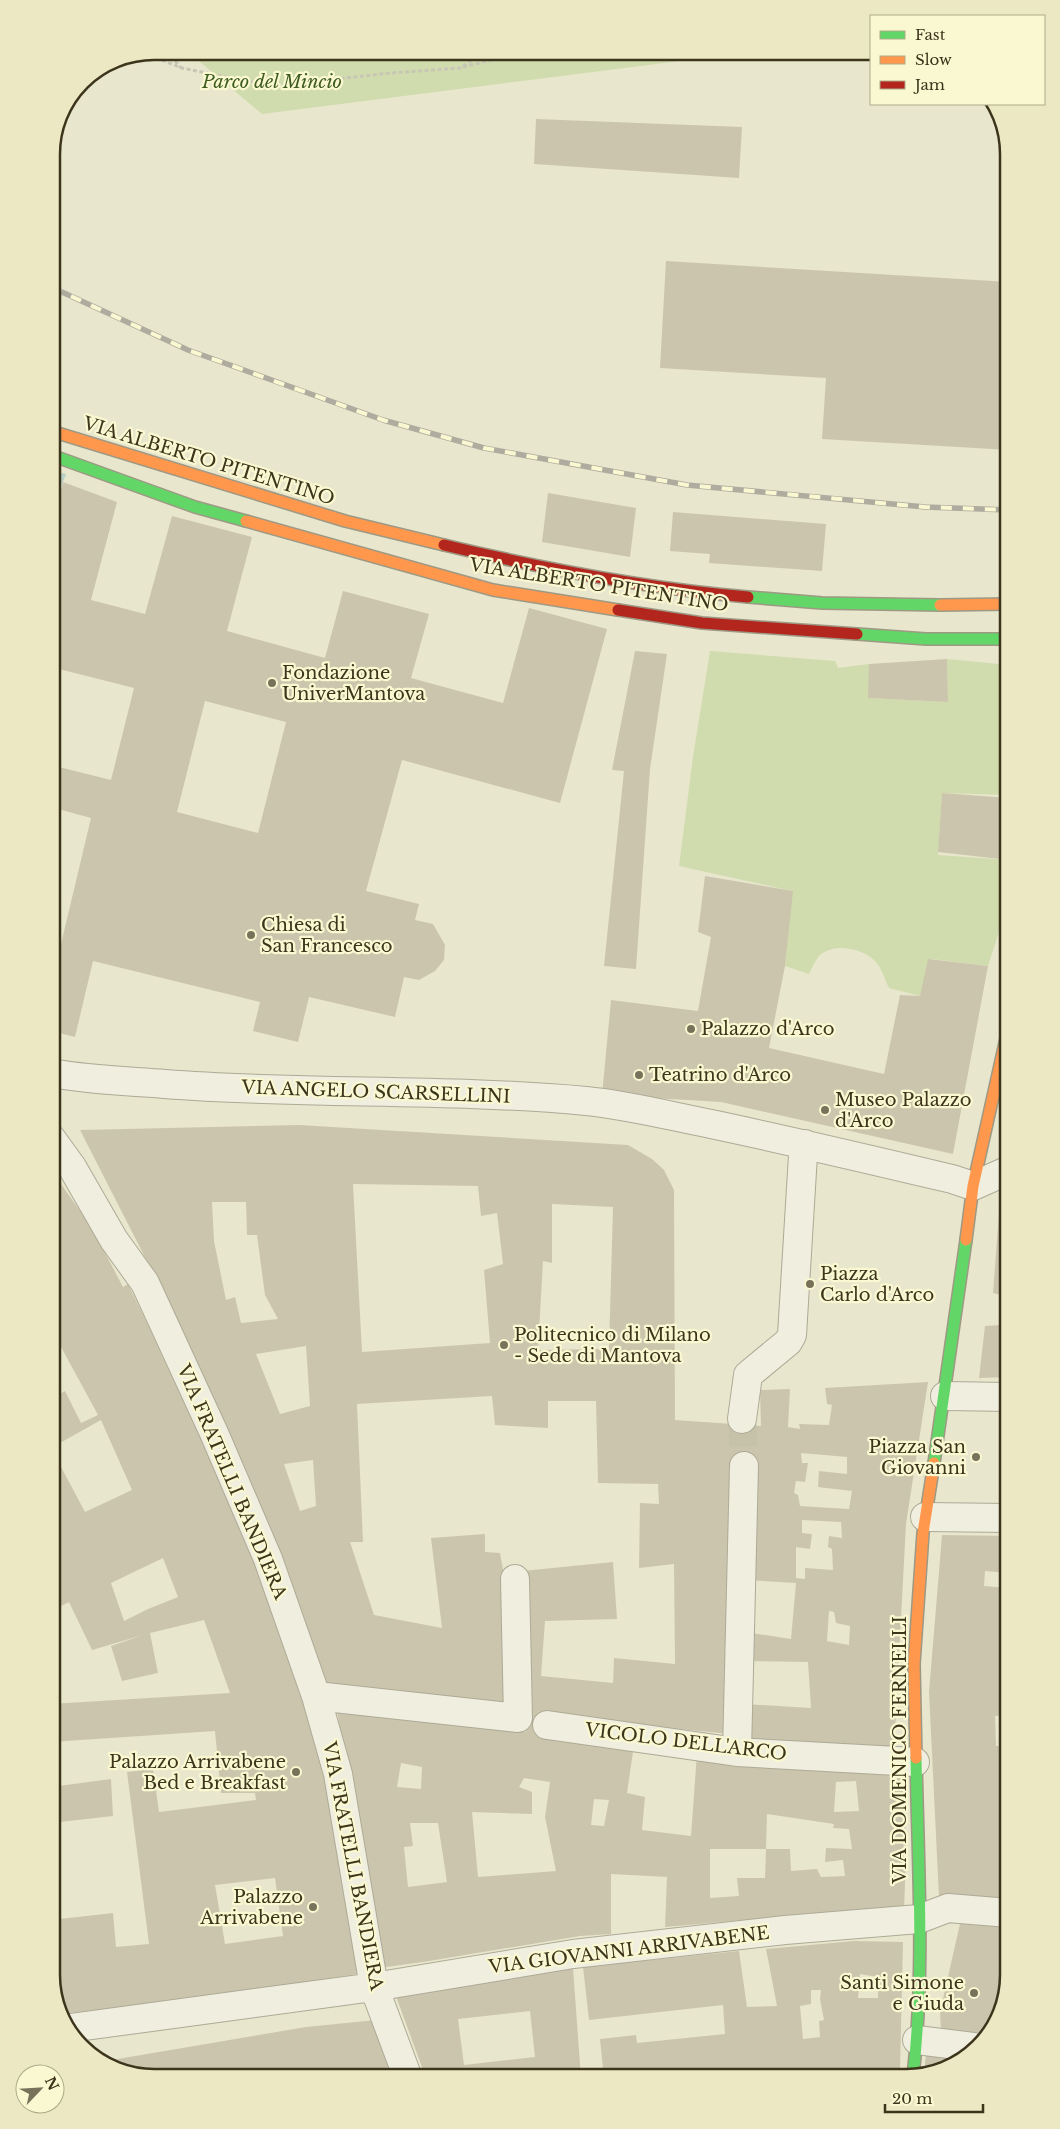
<svg xmlns="http://www.w3.org/2000/svg" width="1060" height="2129" viewBox="0 0 1060 2129" font-family="'Libre Baskerville',serif">
  <rect width="100%" height="100%" fill="#e8e6cc"/>
  <path fill="#d0dcad" d="M187 51H759L262 114Z
    M710 651 835 661 838 668 869 664V698L948 702 947 659 1009 665V795L942 793 938 855 1009 860V900L988 966 932 959 920 996 889 988C884 978 882 968 874 960 862 948 833 942 819 956 815 961 812 968 809 974L785 966 792 891 679 866 693 757Z"/>
  <path fill="#b8cfc6" d="M51 470 66 474 51 511Z"/>
  <path fill="#ccc5ad" fill-rule="evenodd" d="M536 119 742 127 739 178 534 164Z
    M666 261 1009 282V450L822 439 826 378 660 368Z
    M63 482 117 502 91 600 145 614 172 516 252 537 227 631 325 658 343 591 429 614 411 678 503 703 529 608 607 629 560 803 402 760 366 891 419 904 415 920 433 924 445 945 444 960 435 971 419 980 404 977 395 1017 309 997 298 1042 253 1031 260 1002 93 961 75 1037 51 1031V986L91 818 51 807V765L111 780 134 688 51 667V528ZM205 701 286 722 258 833 177 812Z
    M548 493 636 508 630 557 542 542Z
    M673 512 826 524 822 571 709 563 710 554 670 551Z
    M635 651 667 654 650 769 636 969 604 966 624 771 612 770Z
    M947 659 948 702 868 698 869 664Z
    M942 793 1009 798V860L938 852Z
    M705 876 793 891 785 966 769 1048 884 1074 900 995 920 996 928 959 988 966 953 1154 721 1102 602 1095 611 1000 698 1011 711 937 698 932Z
    M1008 1095 1009 1096V1116L1004 1115Z
    M299 1125 628 1145 652 1159 664 1170 674 1190 675 1420 761 1426 760 1390 790 1389 788 1427 800 1429 799 1424 829 1425 832 1405 827 1404 825 1388 928 1382 906 1524 894 1751 746 1745 745 1704 811 1708 808 1662 746 1661 745 1632 791 1639 796 1583 747 1580 729 1734 612 1722 634 1745 627 1793 645 1797 642 1830 691 1836 697 1753 904 1768 906 1854 904 1911H848L665 1927 667 1877 611 1874V1934L580 1936 423 1962 379 1968 336 1704 526 1732 522 1571 613 1562 617 1619 545 1621 541 1676 613 1683 614 1658 675 1664 674 1564 639 1568 640 1503 659 1504 658 1484 598 1483 596 1401H548V1428L495 1425 492 1396 357 1404 363 1542H350L374 1615 442 1628 431 1538 485 1534V1552L500 1553 505 1581 511 1705 318 1684 173 1312 80 1130ZM353 1184 478 1186 481 1216 497 1213 503 1264 484 1270 490 1343 362 1352ZM212 1202H246L247 1235H257L265 1295 278 1319 241 1323 235 1297 226 1300 214 1241ZM552 1204 613 1207 609 1349 538 1350 543 1261 552 1263ZM306 1346 310 1406 280 1414 256 1354ZM801 1453 847 1457V1474L819 1471 818 1487 852 1491 849 1509 800 1506 798 1495 794 1493 796 1481 805 1482 808 1463H802ZM313 1460 316 1506 300 1511 284 1464ZM802 1520 841 1522 842 1538 829 1536 828 1547 832 1549 833 1570 805 1568V1579L796 1578V1547L810 1549 812 1534 802 1533ZM829 1611 834 1612 836 1623 850 1626 849 1645 827 1641ZM401 1763 422 1767 421 1789 397 1787ZM524 1778 550 1782 545 1817 556 1871 478 1877 472 1812 532 1814V1792L519 1787ZM856 1781 859 1811 834 1812 836 1782ZM594 1799 609 1800 604 1826 591 1825ZM767 1814 834 1824 833 1828 849 1829 852 1849 826 1848 825 1862 843 1860 845 1876 821 1877 817 1869 791 1871 790 1849H766ZM410 1823H438L447 1882 408 1887 404 1847 413 1846ZM710 1849H766L765 1878H737L739 1896 710 1898Z
    M61 1184 92 1228 123 1287 128 1284 147 1323 221 1483 272 1602 318 1750 328 1791 357 1974 183 2001 59 2014 51 1975V1920L113 1913 116 1947 149 1944 127 1772 153 1769 159 1812 256 1800 255 1793H221L215 1731 51 1742V1704L230 1693 204 1620 150 1633 158 1673 122 1681 111 1646 143 1635 92 1650 69 1602 51 1611V1583L56 1580 51 1570V1399L65 1391 81 1423 98 1415 54 1334 51 1335V1309L58 1304 51 1296V1193ZM101 1420 132 1490 85 1512 51 1448ZM163 1558 178 1597 148 1609 124 1621 111 1583ZM275 1878 283 1936 225 1944 215 1885Z
    M1000 1200H1009V1377L979 1378 985 1326 1000 1325 1005 1296 993 1293Z
    M942 1535 1009 1536V1573L985 1571 984 1586 1009 1588V1715L995 1716 996 1746H1009V1798H1003L1004 1829H999V1850L1009 1849V1899L939 1897 929 1692Z
    M111 1779 113 1816 51 1823V1787Z
    M962 1915 1009 1920 1007 1973 1009 1972V1975L991 2032 985 2037 941 2031 940 2012Z
    M854 1941 903 1942 900 2071 806 2073 731 2078H604L600 2039 636 2035 637 2043 725 2034 723 2005 589 2020 583 1967 739 1951 747 2007 777 2006 766 1949ZM860 1974 878 1977V1998H858ZM811 1990H821L820 1999 824 2020 819 2021 820 2037 803 2039 800 2006 811 2004Z
    M573 1968 581 2078H426L394 1991ZM530 2011 535 2057 464 2065 458 2019Z
    M376 2020 398 2078H369L366 2069 335 2078H148L100 2062 306 2027Z
    M926 2054 962 2056 945 2070 924 2074Z"/>
  <g fill="none" stroke-linecap="round" stroke-linejoin="round">
    <path stroke="#c6c2a9" stroke-width="28" stroke-dasharray="28 14" stroke-linecap="butt" d="M742 1419 744 1466"/>
    <g stroke="#adaa96" stroke-width="30">
      <path id="street" d="M51 1073C89 1080 127 1081 165 1084 305 1095 446 1088 586 1101 628 1105 670 1116 711 1124 792 1141 872 1160 952 1179L973 1186 1009 1170
        M51 1138 72 1167 114 1240 145 1283 214 1433 268 1559 316 1696 338 1774 374 1987 408 2078
        M945 1396 1009 1397
        M742 1419 748 1375 788 1342 792 1335 803 1155 805 1144
        M925 1517 1009 1518
        M316 1696 518 1718 515 1579
        M547 1725 737 1752 915 1762
        M737 1752 744 1466
        M70 2028 374 1987 573 1954 785 1930 919 1919 948 1908 1009 1913
        M917 2040 973 2047"/>
    </g>
    <g stroke="#9d9985" stroke-width="14">
      <path id="fast" d="M51 455 195 507 246 521
        M748 597 822 603 940 605
        M857 634 926 639H1009
        M934 1463 966 1240
        M913 2076C925 1971 918 1863 916 1758"/>
    </g>
    <g stroke="#9d9985" stroke-width="14">
      <path id="slow" d="M51 431 345 521 444 545
        M246 521 493 590 618 610
        M940 605 1009 604
        M966 1240 973 1186 1009 1025
        M916 1758 914 1664 923 1533 934 1463"/>
    </g>
    <g stroke="#9d9985" stroke-width="14">
      <path id="jam" d="M444 545C544 569 645 588 748 597
        M618 610 702 623 857 634"/>
    </g>
    <path stroke="#c8c6b5" stroke-width="3" stroke-dasharray="4 2.5" stroke-linecap="butt" d="M167 51 181 68
      M144 53 182 68 273 86 391 73 460 68 486 51
      M463 67 528 51"/>
    <use href="#street" stroke="#efeedf" stroke-width="28"/>
    <use href="#fast" stroke="#63d668" stroke-width="11"/>
    <use href="#slow" stroke="#ff974d" stroke-width="11"/>
    <use href="#jam" stroke="#b3261e" stroke-width="11"/>
    <g stroke="#aeac9f" stroke-width="5.5">
      <path id="rail" d="M51 287 188 350 383 420 484 448 687 485 925 507 1009 510"/>
    </g>
    <use href="#rail" stroke="#faf8d1" stroke-width="4" stroke-dasharray="11" stroke-linecap="butt"/>
  </g>
  <g fill="#79725a" stroke="#faf8d1" stroke-width="2">
    <circle cx="272" cy="683" r="5"/>
    <circle cx="251" cy="935" r="5"/>
    <circle cx="691" cy="1029" r="5"/>
    <circle cx="639" cy="1075" r="5"/>
    <circle cx="825" cy="1110" r="5"/>
    <circle cx="810" cy="1284" r="5"/>
    <circle cx="504" cy="1345" r="5"/>
    <circle cx="976" cy="1457" r="5"/>
    <circle cx="296" cy="1772" r="5"/>
    <circle cx="313" cy="1907" r="5"/>
    <circle cx="974" cy="1993" r="5"/>
  </g>
  <g text-anchor="middle" stroke-width="4.5" stroke-linejoin="round" paint-order="stroke">
    <g font-size="18" font-style="italic" fill="#3e5c20" stroke="#faf8d1">
      <text x="272" y="88">Parco del Mincio</text>
    </g>
    <g font-size="18" fill="#3d341c" stroke="#faf8d1">
      <text transform="translate(209 461) rotate(17)" y="6">VIA ALBERTO PITENTINO</text>
      <text transform="translate(599 585) rotate(9)" y="6">VIA ALBERTO PITENTINO</text>
      <text transform="translate(376 1092) rotate(2)" y="6">VIA ANGELO SCARSELLINI</text>
      <text transform="translate(232 1482) rotate(67)" y="6">VIA FRATELLI BANDIERA</text>
      <text transform="translate(686 1742) rotate(7)" y="6">VICOLO DELL'ARCO</text>
      <text transform="translate(900 1750) rotate(-90)" y="6">VIA DOMENICO FERNELLI</text>
      <text transform="translate(353 1866) rotate(79)" y="6">VIA FRATELLI BANDIERA</text>
      <text transform="translate(629 1950) rotate(-7)" y="6">VIA GIOVANNI ARRIVABENE</text>
    </g>
    <g font-size="18" fill="#3d341c" stroke="#faf8d1" text-anchor="start">
      <text x="282" y="679">Fondazione<tspan x="282" dy="21">UniverMantova</tspan></text>
      <text x="261" y="931">Chiesa di<tspan x="261" dy="21">San Francesco</tspan></text>
      <text x="701" y="1035">Palazzo d'Arco</text>
      <text x="649" y="1081">Teatrino d'Arco</text>
      <text x="835" y="1106">Museo Palazzo<tspan x="835" dy="21">d'Arco</tspan></text>
      <text x="820" y="1280">Piazza<tspan x="820" dy="21">Carlo d'Arco</tspan></text>
      <text x="514" y="1341">Politecnico di Milano<tspan x="514" dy="21">- Sede di Mantova</tspan></text>
      <text x="966" y="1453" text-anchor="end">Piazza San<tspan x="966" dy="21">Giovanni</tspan></text>
      <text x="286" y="1768" text-anchor="end">Palazzo Arrivabene<tspan x="286" dy="21">Bed e Breakfast</tspan></text>
      <text x="303" y="1903" text-anchor="end">Palazzo<tspan x="303" dy="21">Arrivabene</tspan></text>
      <text x="964" y="1989" text-anchor="end">Santi Simone<tspan x="964" dy="21">e Giuda</tspan></text>
    </g>
  </g>
  <path d="M0 0H1060V2129H0ZM154 60H906A94 94 0 0 1 1000 154V1975A94 94 0 0 1 906 2069H154A94 94 0 0 1 60 1975V154A94 94 0 0 1 154 60Z" fill="#ebe8c3" fill-rule="evenodd"/>
  <path fill="none" stroke="#3d341c" stroke-width="2.5" d="M154 60H906A94 94 0 0 1 1000 154V1975A94 94 0 0 1 906 2069H154A94 94 0 0 1 60 1975V154A94 94 0 0 1 154 60Z"/>
  <rect x="870" y="15" width="175" height="90" fill="#faf8d1" stroke="#aeaa89"/>
  <rect x="880" y="31" width="25" height="8" fill="#63d668" stroke="#aeaa89"/>
  <text x="915" y="40" font-size="15" fill="#3d341c">Fast</text>
  <rect x="880" y="56" width="25" height="8" fill="#ff974d" stroke="#aeaa89"/>
  <text x="915" y="65" font-size="15" fill="#3d341c">Slow</text>
  <rect x="880" y="81" width="25" height="8" fill="#b3261e" stroke="#aeaa89"/>
  <text x="915" y="90" font-size="15" fill="#3d341c">Jam</text>
  <g transform="translate(40 2089) rotate(65)"><circle r="24" fill="#faf8d1" stroke="#aeaa89"/>
  <path d="M0-4L9 19L0 12L-9 19Z" fill="#79725a"/>
  <text y="-8" font-size="14" font-weight="bold" text-anchor="middle" fill="#3d341c">N</text>
  </g>
  <path d="M885 2104v8h98v-8" fill="none" stroke="#3d341c" stroke-width="2.5"/>
  <text x="892" y="2104" font-size="15" fill="#3d341c" stroke="#faf8d1" stroke-width="4" paint-order="stroke">20 m</text>
</svg>
